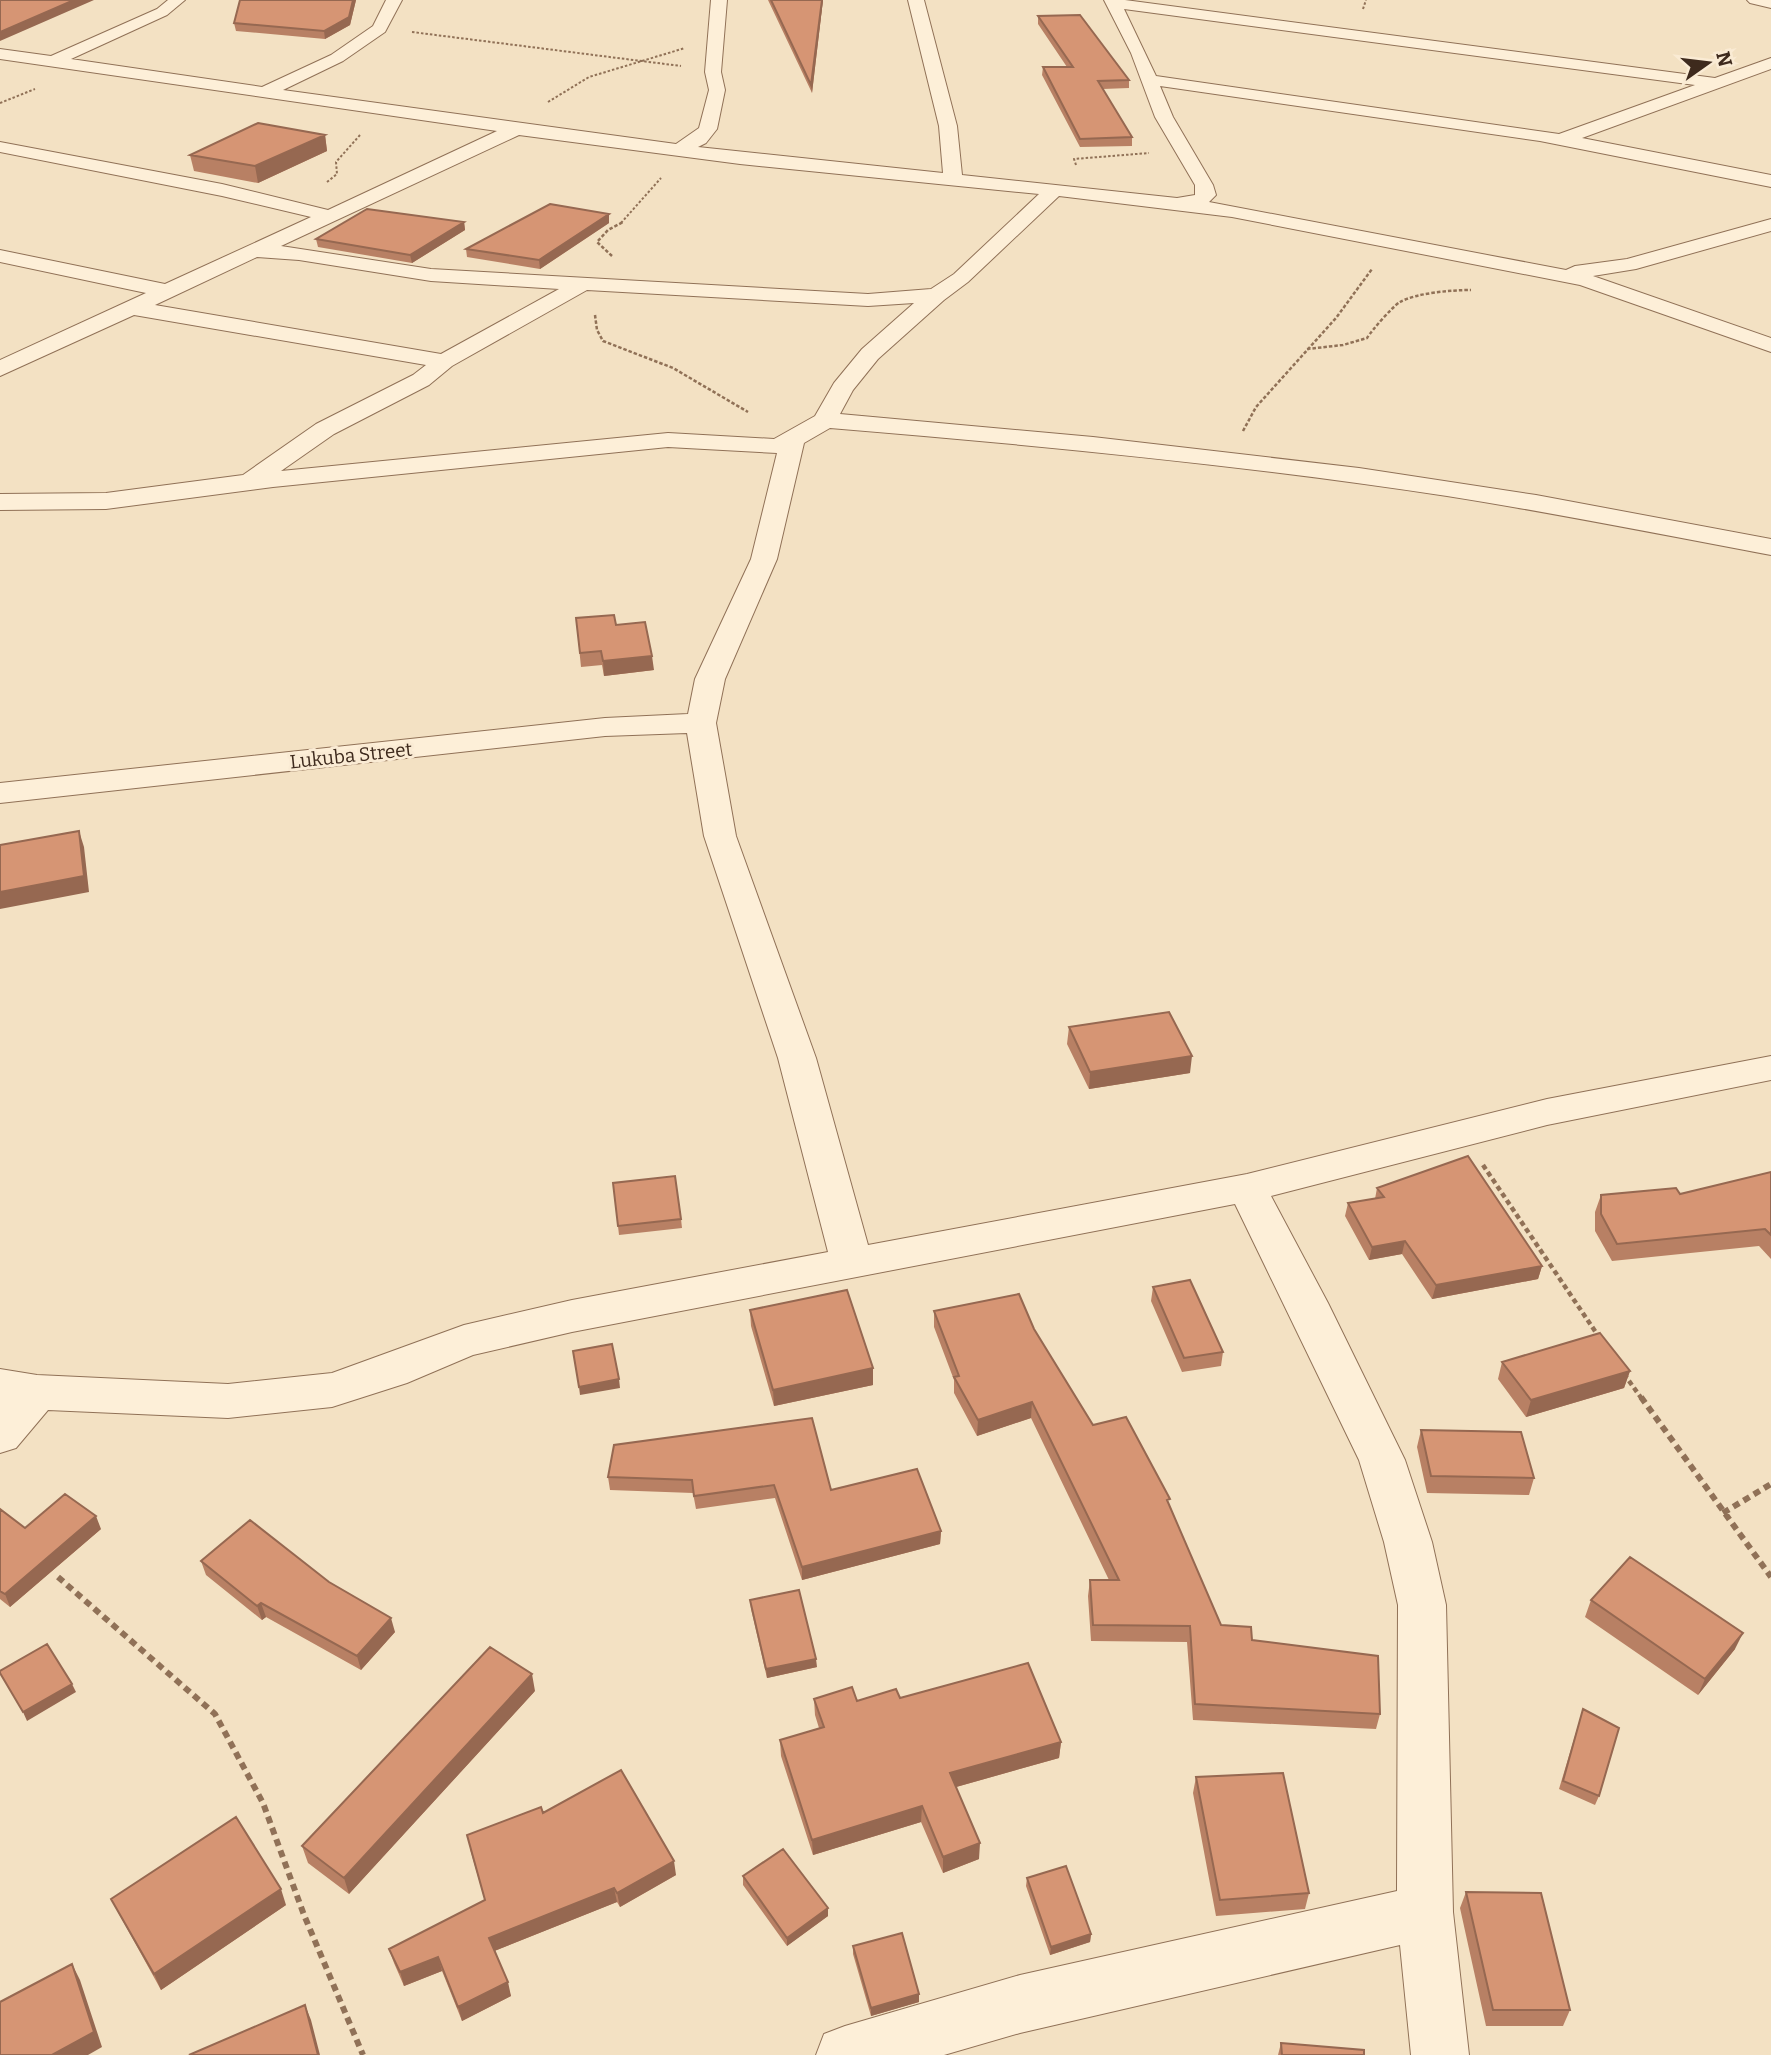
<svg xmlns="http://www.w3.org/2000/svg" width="1771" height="2055" viewBox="0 0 1771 2055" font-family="Bitter,serif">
  <rect width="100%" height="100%" fill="#f3e1c3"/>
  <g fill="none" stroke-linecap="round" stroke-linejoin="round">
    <g stroke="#907157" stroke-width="2">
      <path id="minor" d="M168 0H185L167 15 71 59 262 87 331 55 373 26 386 0H402L385 32 343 61 283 90 676 144 699 128 709 90 705 72 711 0H727L721 72 725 90 717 129 706 143 698 147 943 173 939 126 908 0H924L957 126 962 175 1177 198 1195 195V185L1155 117 1131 53 1104 0H1125L1715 78 1771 58V69L1582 138 1771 175V187L1540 141 1160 86 1173 117 1213 185 1216 195 1209 202 1566 270 1575 266 1627 259 1771 219V231L1636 269 1593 276 1771 338V352L1580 285 1232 217 1059 196 968 282 944 300 878 359 853 390 840 414 1093 437 1359 468 1536 495 1771 539V555C1663 535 1556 513 1447 496 1242 465 1036 445 830 428L804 443 777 559 725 679 716 723 736 836 816 1058 868 1245 1247 1174 1547 1099 1771 1056V1080L1547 1125 1271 1196 1328 1303 1405 1460 1432 1542 1446 1605 1453 1912 1469 2055H1411L1400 1945 1020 2033 944 2055H816L824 2034 845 2026 1020 1975 1397 1891 1398 1605 1384 1542 1359 1460 1235 1204 572 1332 473 1355 407 1383 332 1407 228 1418 48 1410 16 1448 0 1453V1369L37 1375 228 1384 332 1373 464 1325 572 1300 828 1252 778 1058 704 836 687 733 605 736 0 803V783L605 718 688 714 695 679 751 559 777 453 668 447 273 487 106 509 0 510V494L106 493 243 475 316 424 413 375 426 365 134 315 0 376V360L146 293 0 262V250L165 284 311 217 222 196 0 152V142L222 184 328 210 497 131 0 59V49L51 56 157 9ZM1124 9 1695 85 1559 134 1156 76ZM519 135 740 164 1039 194 954 274 931 289 868 294 431 269 281 246ZM257 257 299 260 431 281 559 289 441 354 155 305ZM587 290 868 306 914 303 862 349 834 383 815 416 774 439 668 433 281 471 334 434 429 385 452 366Z
        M1747 0H1771V8L1750 3Z"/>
    </g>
    <path stroke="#907157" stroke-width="2" stroke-dasharray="2.5 2" stroke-linecap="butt" d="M1363 9 1366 0
      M412 32 681 66
      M548 102 589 77 685 48
      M0 103 35 89
      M1076 165 1074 159 1149 153
      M327 182 337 174 336 162 360 135
      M621 223 661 178"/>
    <path stroke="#907157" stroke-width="2.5" stroke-dasharray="3.5 2" stroke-linecap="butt" d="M612 256 597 242 608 230 623 222
      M595 315 597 330 603 341 673 368 748 412
      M1307 349 1343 345 1367 338C1372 330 1393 306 1400 302 1416 293 1452 290 1471 290
      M1243 431 1256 407 1336 318 1372 269"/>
    <path stroke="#907157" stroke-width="4.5" stroke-dasharray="5 3.5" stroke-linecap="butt" d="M1483 1165 1599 1337
      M1624 1374 1642 1399"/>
    <path stroke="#907157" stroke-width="6" stroke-dasharray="7 5" stroke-linecap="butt" d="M1641 1397 1771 1577
      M1723 1513 1771 1484
      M58 1577 215 1714 263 1803 304 1915 363 2055"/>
    <use href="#minor" fill="#fdefd8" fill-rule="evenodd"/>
  </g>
  <path fill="#b88064" d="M240 0H356L350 25 325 39 236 31 234 23Z
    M768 0H823L812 93Z
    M1038 16 1129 80V88L1103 89 1132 137V146L1080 147 1042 75 1043 67H1067L1038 24Z
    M325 135 327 151 258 183 194 171 190 155Z
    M609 214V223L540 269 467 257 466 249Z
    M464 222 465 230 412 263 318 247 316 239Z
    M576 618 654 670 604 676 602 665 581 667Z
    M1069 1027 1190 1073 1089 1089 1067 1044Z
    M1771 1172V1259L1759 1246 1612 1261 1595 1231V1212L1601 1195 1680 1194Z
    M613 1183 681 1219 682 1228 619 1235Z
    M1377 1188 1542 1266 1538 1279 1432 1299 1402 1254 1369 1260 1345 1216 1348 1203 1375 1199Z
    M1153 1287 1223 1352 1221 1366 1182 1372 1151 1301Z
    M750 1310 873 1385 774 1406 751 1326Z
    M934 1311 1034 1329 1093 1425 1169 1504 1221 1625 1252 1640 1380 1714 1376 1729 1193 1720 1187 1642 1091 1641 1088 1596 1090 1580H1109L1031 1418 977 1436 954 1393V1380L934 1327Z
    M1502 1362 1630 1371 1624 1388 1526 1417 1498 1379Z
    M1421 1430 1534 1478 1529 1495 1427 1493 1417 1447Z
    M614 1445 831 1490 941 1531 940 1544 802 1580 775 1498 696 1509 693 1493 610 1490 608 1477Z
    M0 1509 25 1528 101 1529 10 1607 0 1599Z
    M201 1561 329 1582 395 1632 361 1670 266 1617 262 1620 206 1575Z
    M750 1600 817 1667 767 1678 751 1609Z
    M1591 1600 1735 1649 1698 1695 1585 1617Z
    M535 1691 349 1894 308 1863 302 1846Z
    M900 1698 1061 1742 1059 1758 956 1787 979 1859 943 1873 921 1822 813 1855 781 1756 780 1740 819 1728 815 1715 814 1699 857 1701Z
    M1583 1709 1599 1796 1595 1805 1559 1789Z
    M1196 1777 1309 1893 1305 1909 1216 1916 1193 1793Z
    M543 1813 676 1875 620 1907 617 1902 494 1951 511 1996 462 2021 442 1971 404 1986 394 1963 389 1949 485 1901 470 1849Z
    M743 1876 828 1908V1916L787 1946 743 1885Z
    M1027 1878 1091 1934 1090 1942 1050 1955 1026 1886Z
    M1466 1892 1570 2010 1563 2026H1486L1460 1908Z
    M111 1899 286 1905 161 1990 119 1914Z
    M853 1946 919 2002 871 2016 853 1954Z
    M1281 2043 1364 2055H1278Z"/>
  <path fill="#966851" d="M74 0H94L0 41V32Z
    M353 0H356L350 25 325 39 324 31Z
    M822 0H823L812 93 811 85Z
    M325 135 327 151 258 183 255 166Z
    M609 214V223L540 269 539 260Z
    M464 222 465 230 412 263 410 255Z
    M652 656 654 670 604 676 603 661Z
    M79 831 84 847 89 892 0 909V892Z
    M1192 1056 1190 1073 1089 1089 1090 1072Z
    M1405 1241 1402 1254 1369 1260 1372 1247Z
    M1542 1266 1538 1279 1432 1299 1436 1285Z
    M873 1368V1385L774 1406 773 1390Z
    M1630 1371 1624 1388 1526 1417 1531 1400Z
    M619 1379 620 1388 580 1395 579 1387Z
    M1032 1402 1031 1418 977 1436 978 1420Z
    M96 1516 101 1529 10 1607 5 1594Z
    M941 1531 940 1544 802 1580V1567Z
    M261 1603 266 1617 262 1620 257 1606Z
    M391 1618 395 1632 361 1670 357 1656Z
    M1743 1633 1735 1649 1698 1695 1705 1679Z
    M816 1659 817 1667 767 1678 766 1669Z
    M532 1674 535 1691 349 1894 344 1878Z
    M72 1684 76 1692 27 1721 23 1712Z
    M1061 1742 1059 1758 949 1789 950 1773Z
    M922 1806 921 1822 813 1855 812 1840Z
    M980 1843 979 1859 943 1873V1857Z
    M674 1861 676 1875 620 1907 617 1893Z
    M614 1888 617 1902 492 1952 489 1938Z
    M281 1889 286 1905 161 1990 154 1974Z
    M828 1908V1916L787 1946V1938Z
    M1091 1934 1090 1942 1050 1955 1051 1947Z
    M438 1957 442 1971 404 1986 400 1972Z
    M72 1964 80 1980 102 2047 88 2055H52Z
    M508 1982 511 1996 462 2021 458 2007Z
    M919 1994V2002L871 2016V2008Z
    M305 2005 311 2020 320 2055H318Z"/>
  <path fill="#d69574" stroke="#966851" stroke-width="2" d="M0 0H74L0 32Z
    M240 0H353L349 17 324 31 234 23Z
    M771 0H822L811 85Z
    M1080 15 1129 80 1098 81 1132 137 1080 139 1043 67H1073L1038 16Z
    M258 123 325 135 255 166 190 155Z
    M550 204 609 214 539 260 466 249Z
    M367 209 464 222 410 255 316 239Z
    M614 615 616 625 645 622 652 656 603 661 601 651 580 653 576 618Z
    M79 831 84 876 0 892V845Z
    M1169 1012 1192 1056 1090 1072 1069 1027Z
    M1468 1156 1542 1266 1436 1285 1405 1241 1372 1247 1348 1203 1384 1197 1377 1188Z
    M1771 1172V1235L1765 1229 1617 1244 1601 1214V1195L1676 1188 1680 1194Z
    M675 1176 681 1219 618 1226 613 1183Z
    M1190 1280 1223 1352 1184 1358 1153 1287Z
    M847 1290 873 1368 773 1390 750 1310Z
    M1019 1294 1034 1329 1093 1425 1126 1417 1170 1499 1167 1500 1221 1625 1251 1627 1252 1640 1378 1656 1380 1714 1195 1704 1190 1626 1093 1625 1090 1580H1119L1032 1402 978 1420 954 1377 959 1376 934 1311Z
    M1600 1333 1630 1371 1531 1400 1502 1362Z
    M612 1344 619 1379 579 1387 573 1351Z
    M812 1418 831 1490 917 1469 941 1531 802 1567 774 1485 694 1496 692 1480 608 1477 614 1445Z
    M1421 1430 1521 1432 1534 1478 1431 1476Z
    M65 1494 96 1516 5 1594 0 1591V1509L25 1528Z
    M250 1520 329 1582 391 1618 357 1656 261 1603 257 1606 201 1561Z
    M1630 1557 1743 1633 1705 1679 1591 1600Z
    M799 1590 816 1659 766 1669 750 1600Z
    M47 1644 72 1684 23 1712 0 1673V1671Z
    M490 1647 532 1674 344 1878 302 1846Z
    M1028 1663 1061 1742 950 1773 980 1843 943 1857 922 1806 812 1840 780 1740 824 1727 814 1699 852 1687 857 1701 896 1689 900 1698Z
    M1583 1709 1619 1728 1599 1796 1563 1781Z
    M621 1770 674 1861 617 1893 614 1888 489 1938 508 1982 458 2007 438 1957 400 1972 389 1949 485 1900 467 1835 541 1807 543 1813Z
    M1283 1773 1309 1893 1220 1900 1196 1777Z
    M236 1817 281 1889 154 1974 111 1899Z
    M783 1849 828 1908 787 1938 743 1876Z
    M1066 1866 1091 1934 1051 1947 1027 1878Z
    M1466 1892 1541 1893 1570 2010H1493Z
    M902 1933 919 1994 871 2008 853 1946Z
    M72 1964 94 2032 52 2055H0V2002Z
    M305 2005 318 2055H189Z
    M1281 2043 1364 2050V2055H1282Z"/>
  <g text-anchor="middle" stroke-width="6" stroke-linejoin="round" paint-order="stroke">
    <g font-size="19" fill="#3e2a1d" stroke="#faebd4">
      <text transform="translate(351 755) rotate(-6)" y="7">Lukuba Street</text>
    </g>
  </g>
  <g transform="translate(1708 63) rotate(76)" stroke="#faebd4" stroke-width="5" paint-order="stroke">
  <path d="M0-5L12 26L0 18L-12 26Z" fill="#3e2a1d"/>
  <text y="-10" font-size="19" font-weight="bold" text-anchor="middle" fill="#3e2a1d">N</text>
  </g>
</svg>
